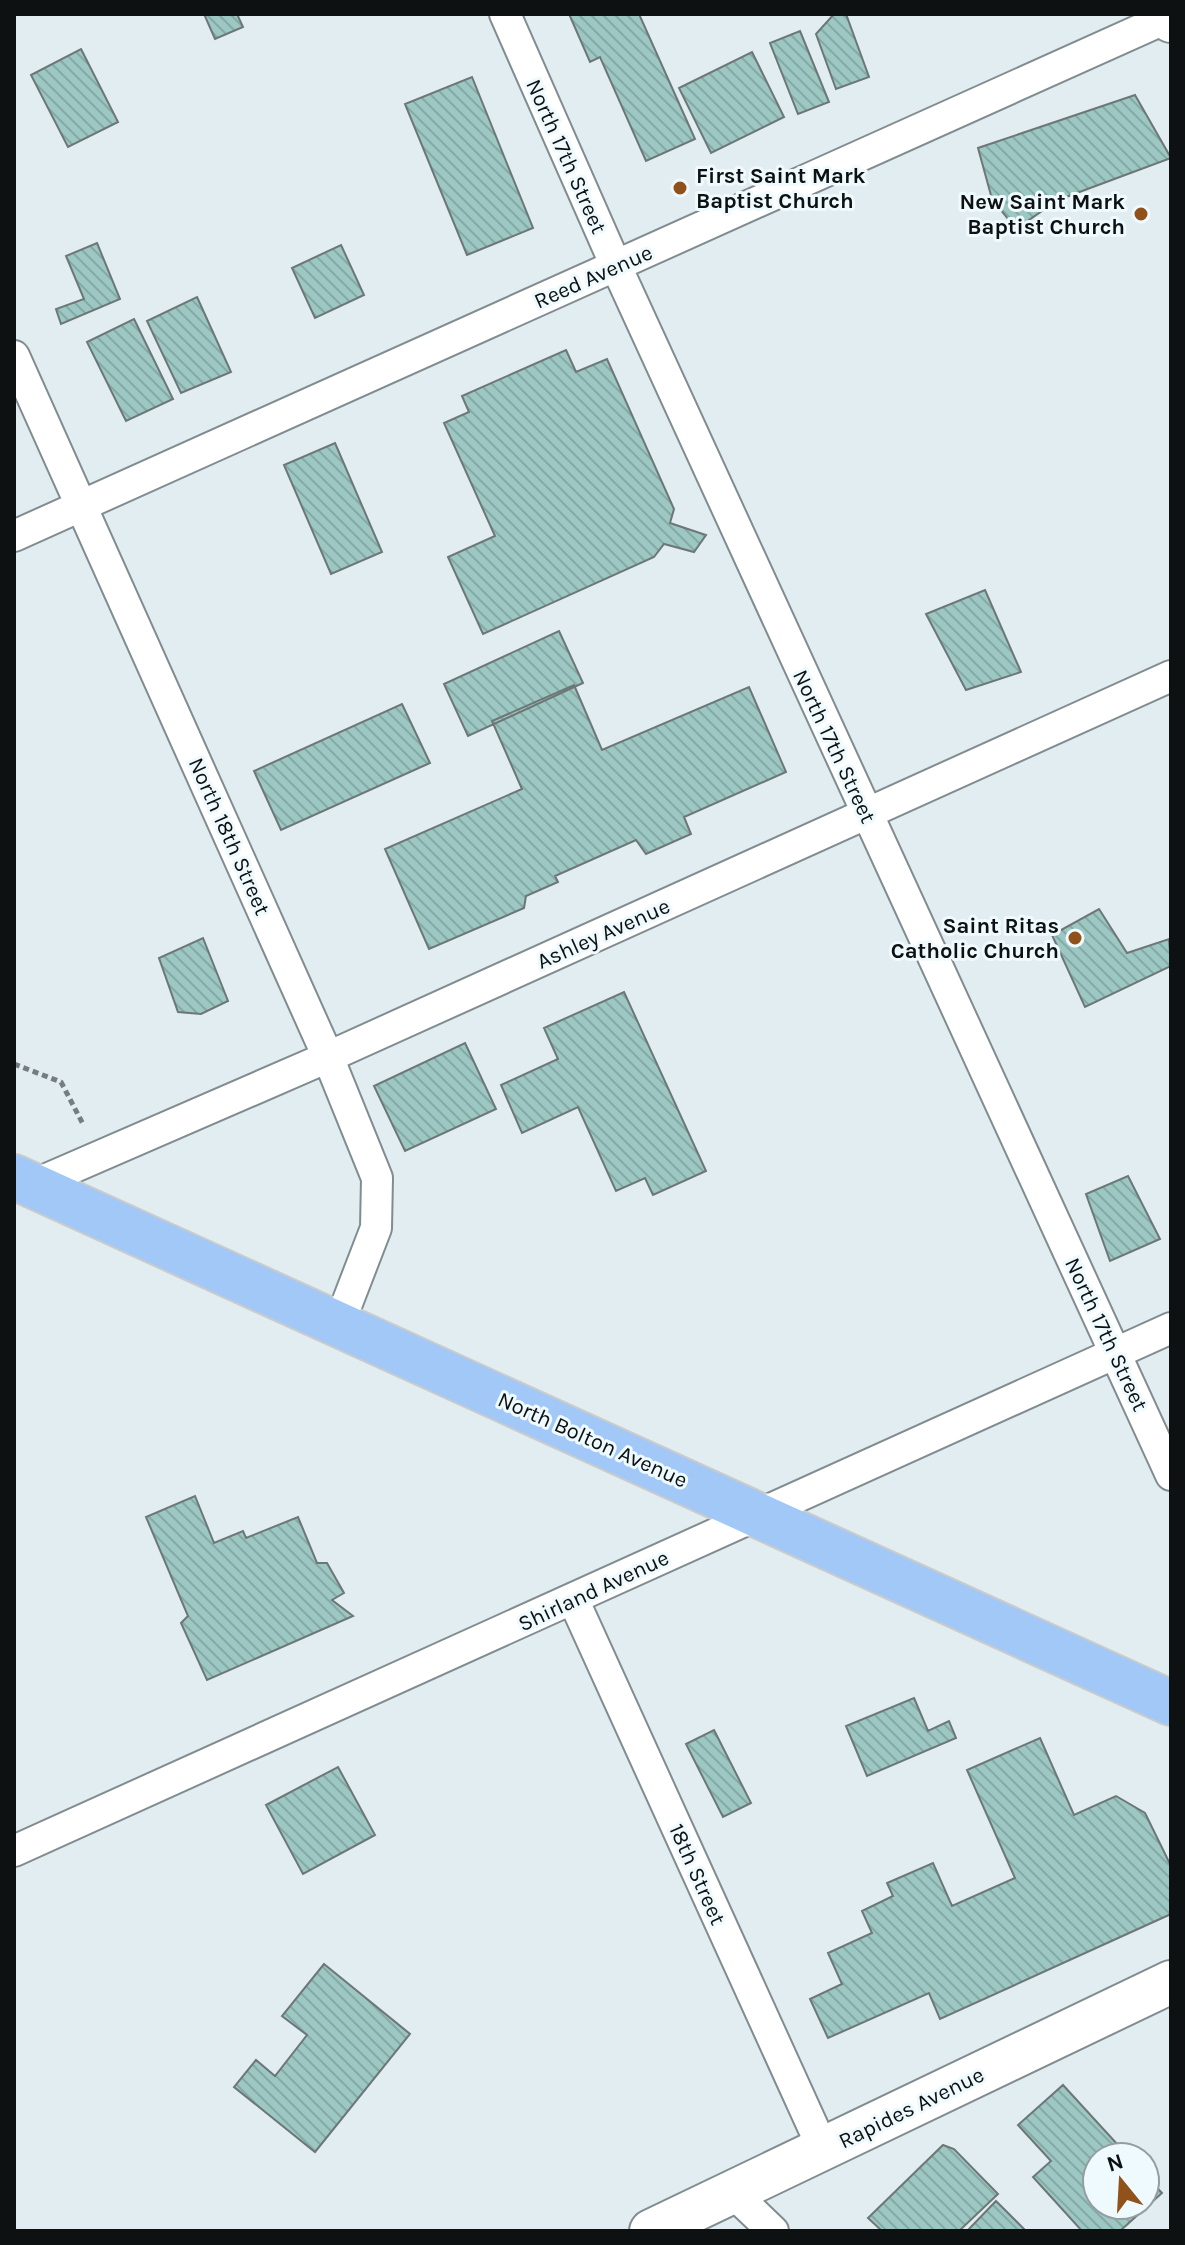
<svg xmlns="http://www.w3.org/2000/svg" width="1185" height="2245" viewBox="0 0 1185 2245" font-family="Karla,sans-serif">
  <defs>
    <pattern id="building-back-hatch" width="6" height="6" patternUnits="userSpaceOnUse" patternTransform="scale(2)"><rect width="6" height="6" fill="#9cc7c2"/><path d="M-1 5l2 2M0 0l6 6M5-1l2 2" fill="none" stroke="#85aaa6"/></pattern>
  </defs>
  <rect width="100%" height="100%" fill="#e1edf1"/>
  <path fill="url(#building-back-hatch)" stroke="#6c7776" stroke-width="2" d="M204 14H237L243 27 215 39Z
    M569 14H639L695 139 646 161 600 57 590 62Z
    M834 14H846L869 77 836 89 816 34Z
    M800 31 829 102 798 114 770 43Z
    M81 49 118 122 68 147 31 75Z
    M752 52 784 117 711 153 679 88Z
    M472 77 533 228 467 255 405 104Z
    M1135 95 1171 158 1058 200 1016 229 992 199 978 148Z
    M97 243 120 299 61 324 56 309 84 299 66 256Z
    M341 245 364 295 315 318 292 268Z
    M197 297 231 372 181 393 147 321Z
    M134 319 173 399 126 421 87 342Z
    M566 350 576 372 607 359 674 509 670 523 706 535 694 552 664 544 654 557 483 634 448 557 495 536 444 423 469 412 462 396Z
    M335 443 382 552 331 574 284 465Z
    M985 590 1021 672 966 690 926 614Z
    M559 631 583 683 468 736 444 684Z
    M574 685 602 750 749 687 786 772 684 817 691 834 646 854 636 840 555 876 558 882 526 896 524 908 429 949 385 849 522 789 492 721Z
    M402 704 430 763 281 830 254 771Z
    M1099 909 1127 953 1169 939 1171 966 1085 1007 1052 935Z
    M203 938 228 1001 201 1014 178 1012 159 958Z
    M624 992 706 1171 653 1195 645 1178 616 1191 578 1107 522 1133 501 1085 558 1059 544 1028Z
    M465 1043 496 1109 405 1151 374 1086Z
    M1128 1176 1160 1239 1110 1261 1086 1194Z
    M195 1496 214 1543 243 1531 246 1538 298 1517 317 1563H327L344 1593 332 1600 353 1616 207 1680 181 1623 188 1616 146 1517Z
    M914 1698 928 1731 949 1721 956 1738 867 1776 846 1726Z
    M714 1730 751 1803 723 1817 686 1744Z
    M1040 1738 1074 1815 1116 1796 1145 1813 1171 1866V1914L940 2019 929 1993 828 2038 810 1999 842 1984 828 1953 872 1933 862 1911 893 1896 887 1883 933 1863 952 1906 1015 1878 967 1770Z
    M338 1767 375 1835 303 1874 266 1805Z
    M324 1964 410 2034 315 2152 234 2087 256 2060 275 2076 307 2035 282 2016Z
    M1063 2085 1129 2157H1097V2205H1145V2175L1162 2193 1120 2231H1082L1033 2177 1051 2161 1018 2125Z
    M943 2145 954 2149 998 2194 959 2231H882L868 2218Z
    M996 2201 1026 2231H967Z"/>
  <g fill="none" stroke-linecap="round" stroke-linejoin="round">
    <g stroke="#818c90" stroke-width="34">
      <path id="street" d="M505 14 616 266 1171 1475
        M14 356 328 1057 377 1178 376 1228 339 1324
        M14 536 1171 16
        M33 1185 328 1057 1171 676
        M573 1599 823 2149
        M14 1851 1171 1328
        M732 2192 773 2231"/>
    </g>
    <g stroke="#818c90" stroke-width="46">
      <path id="secondary" d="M1168 14 1171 21
        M651 2231 1171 1982"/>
    </g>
    <g stroke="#cacbcb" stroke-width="48">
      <path id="primary" d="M14 1177 1171 1703"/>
    </g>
    <path stroke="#757d7f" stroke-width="5" stroke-dasharray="6 4" stroke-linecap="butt" d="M14 1064 61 1082 84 1126"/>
    <use href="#street" stroke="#fff" stroke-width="30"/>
    <use href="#secondary" stroke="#fff" stroke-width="42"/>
    <use href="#primary" stroke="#a1c8f7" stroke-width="44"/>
  </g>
  <g fill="#91511a" stroke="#eefafe" stroke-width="3">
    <circle cx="680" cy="188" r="8"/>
    <circle cx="1141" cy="214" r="8"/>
    <circle cx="1075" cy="938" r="8"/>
  </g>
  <g text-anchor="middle" stroke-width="6" stroke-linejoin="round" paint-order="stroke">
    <g font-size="22" fill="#0d1112" stroke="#eefafe">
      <text transform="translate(567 156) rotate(66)" y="8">North 17th Street</text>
      <text transform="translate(593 276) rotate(-24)" y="8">Reed Avenue</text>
      <text transform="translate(835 746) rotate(65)" y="8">North 17th Street</text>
      <text transform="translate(230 836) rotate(66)" y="8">North 18th Street</text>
      <text transform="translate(603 933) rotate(-24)" y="8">Ashley Avenue</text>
      <text transform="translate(1107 1334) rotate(65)" y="8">North 17th Street</text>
      <text transform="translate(593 1439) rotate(24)" y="8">North Bolton Avenue</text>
      <text transform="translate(593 1590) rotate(-25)" y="8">Shirland Avenue</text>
      <text transform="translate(698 1874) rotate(66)" y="8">18th Street</text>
      <text transform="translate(911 2107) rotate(-26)" y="8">Rapides Avenue</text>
    </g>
    <g font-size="22" font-weight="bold" fill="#0d1112" stroke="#eefafe" text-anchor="end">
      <text x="696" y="183" text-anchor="start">First Saint Mark<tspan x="696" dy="25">Baptist Church</tspan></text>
      <text x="1125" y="209">New Saint Mark<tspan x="1125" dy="25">Baptist Church</tspan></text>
      <text x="1059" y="933">Saint Ritas<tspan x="1059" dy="25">Catholic Church</tspan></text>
    </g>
  </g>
  <rect width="1185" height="2245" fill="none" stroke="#0d1112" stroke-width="32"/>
  <g transform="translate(1121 2181) rotate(342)"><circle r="38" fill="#eefafe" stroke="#949da0" stroke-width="2"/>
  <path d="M0-6L14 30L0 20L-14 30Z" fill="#91511a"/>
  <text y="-12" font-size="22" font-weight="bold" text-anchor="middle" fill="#0d1112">N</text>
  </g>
</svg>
